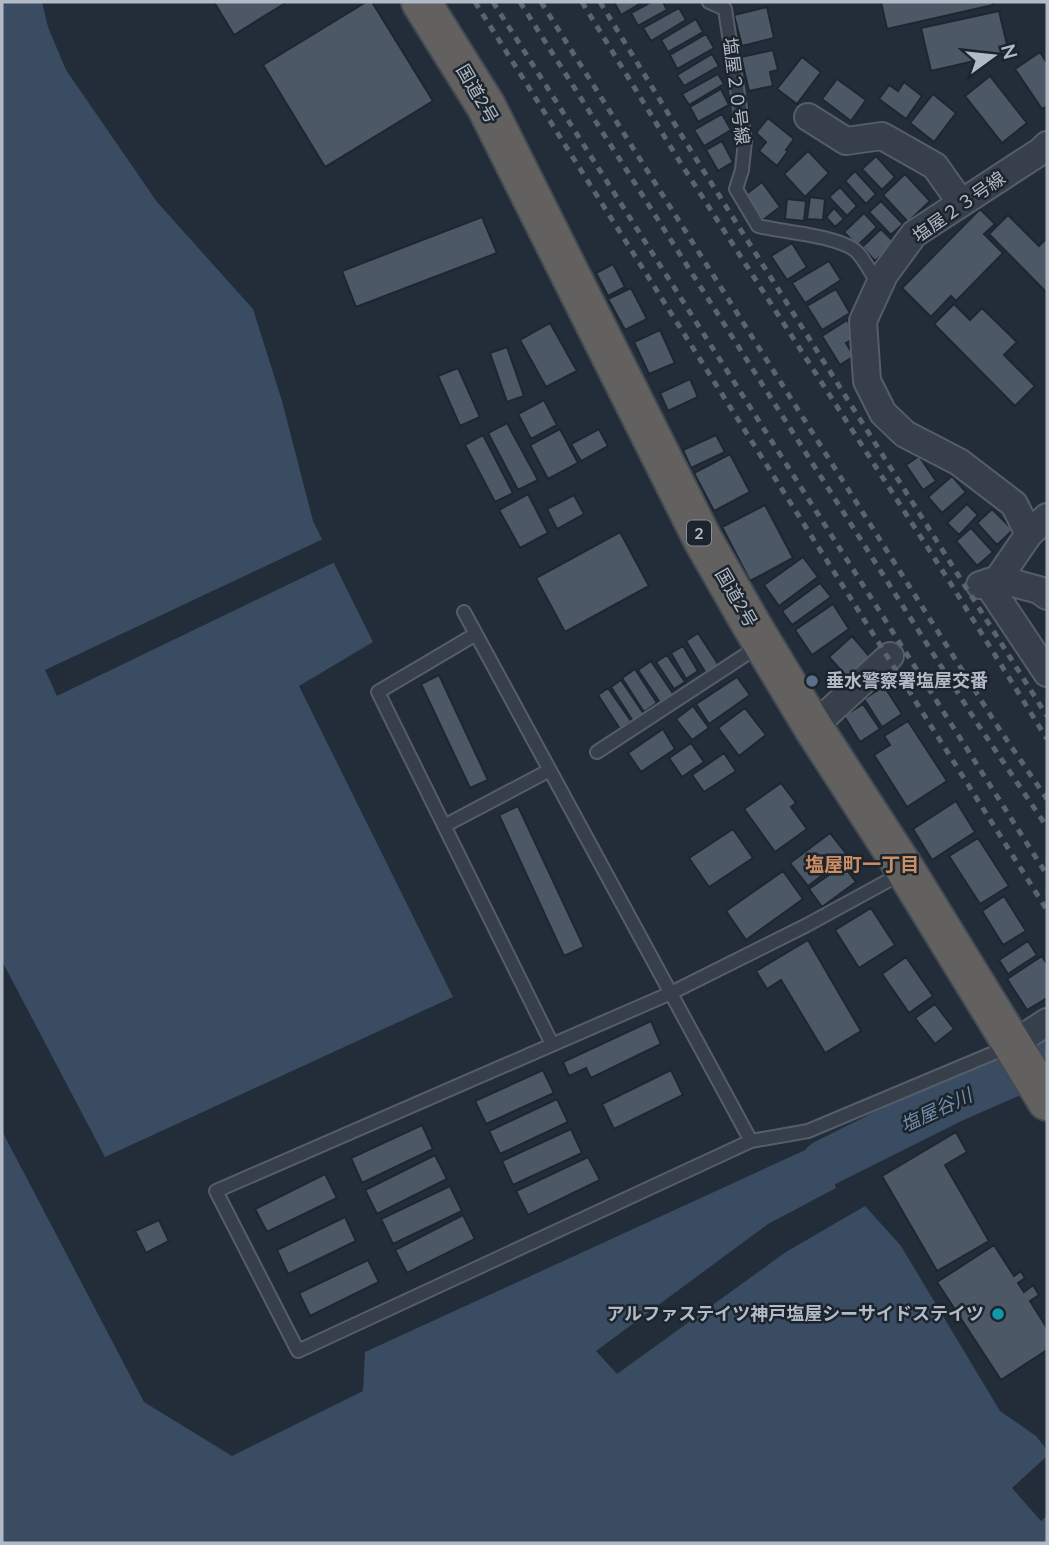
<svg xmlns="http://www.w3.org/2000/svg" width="1049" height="1545" viewBox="0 0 1049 1545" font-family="Lato,'Noto Sans JP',sans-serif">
  <rect width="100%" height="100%" fill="#232d39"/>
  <path fill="#394c62" d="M2 2H42L48 27 66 70 157 202 253 309 282 401 313 521 373 642 299 686 453 997 105 1157 2 961Z
    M2 1131 144 1402 232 1456 363 1391 365 1352 814 1146 825 1163 836 1188 768 1224 596 1351 617 1374 786 1252 865 1206 901 1246 1000 1411 1036 1436 1047 1450V1456L1012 1488 1041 1521 1047 1516V1543H2Z"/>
  <path fill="#232d39" d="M325 538 337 561 57 696 45 670Z"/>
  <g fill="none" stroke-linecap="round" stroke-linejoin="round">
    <path stroke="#394c62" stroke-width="47" d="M825 1163 953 1099 1047 1058"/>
  </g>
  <path fill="#4c5865" stroke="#1e2630" stroke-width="2" d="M214 2H287L234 35Z
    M366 2H372L433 101 325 167 263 65Z
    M614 2H640L641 3 621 15Z
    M651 2H663L667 10 638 26 631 13Z
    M881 2H992L993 5 887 29Z
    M767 7 774 38 742 46 734 15Z
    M679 8 686 20 651 41 643 28Z
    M999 11 1009 53 931 71 921 28Z
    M696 19 703 32 668 52 661 40Z
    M706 34 714 48 677 69 670 55Z
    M773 50 778 70 770 72 773 86 749 91 741 57Z
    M1040 52 1047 63V106L1042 109 1015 69Z
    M712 54 719 66 684 86 677 75Z
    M802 57 821 72 797 104 777 89Z
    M718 74 724 84 689 105 682 94Z
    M990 76 1027 123 1002 143 965 96Z
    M837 79 866 100 851 121 822 99Z
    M904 82 922 96 906 119 879 99 889 85 898 91Z
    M721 89 729 105 698 122 690 107Z
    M933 94 956 113 934 142 910 123Z
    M722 114 731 130 704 146 694 130Z
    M768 118 794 139 786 150 788 151 777 166 759 151 766 142 756 133Z
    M722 141 733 162 718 171 706 150Z
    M808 151 829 173 805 197 784 174Z
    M876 156 895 177 882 190 862 169Z
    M855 171 876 194 866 204 845 181Z
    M905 174 930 201 908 222 883 195Z
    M762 182 780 207 763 220 745 195Z
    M840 187 857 206 847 216 829 197Z
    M810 197 825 199 823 220 807 219Z
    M787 199 806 201 804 221 785 219Z
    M881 201 903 224 891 235 869 212Z
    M834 208 844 219 835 227 826 217Z
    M980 209 995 224 984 234 1003 253 956 301 951 296 931 317 902 288Z
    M864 213 877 227 857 246 844 232Z
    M1008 215 1039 246 1047 238V293L989 234Z
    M482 217 497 253 356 307 342 271Z
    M881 229 895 243 875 261 862 247Z
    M792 243 807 267 787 280 771 256Z
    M829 261 841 280 805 303 792 283Z
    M613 264 625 287 608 296 596 273Z
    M631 288 647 319 625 330 608 299Z
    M836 289 850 313 822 330 807 306Z
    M954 304 970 320 982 308 1017 342 1004 355 1035 386 1015 406 934 324Z
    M847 320 857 337 846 343 854 356 840 365 822 336Z
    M550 323 577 371 546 387 520 340Z
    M660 330 675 363 649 374 634 342Z
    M507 347 524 396 507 402 490 353Z
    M458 368 480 417 460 426 438 376Z
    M690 379 698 397 668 411 660 393Z
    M544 400 557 425 531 439 518 414Z
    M507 423 538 480 518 490 488 433Z
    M560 429 578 463 548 479 530 445Z
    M599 429 608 446 581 461 571 444Z
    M483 435 513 493 495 502 465 445Z
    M716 435 725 452 691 468 683 450Z
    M730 454 750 492 714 511 694 473Z
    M919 456 936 481 923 490 906 465Z
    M952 476 966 492 942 513 928 497Z
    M528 494 548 533 520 548 499 510Z
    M574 495 584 514 557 529 547 509Z
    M967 504 978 515 959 535 947 523Z
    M765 505 793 558 750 581 722 527Z
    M992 509 1013 530 997 545 977 523Z
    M971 528 993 552 977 566 956 541Z
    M620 532 649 586 565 632 536 578Z
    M803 557 818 577 779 606 764 585Z
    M820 583 831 597 792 625 782 611Z
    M833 604 849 629 812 655 795 630Z
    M698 633 720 667 707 675 686 641Z
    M852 636 871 658 848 678 829 657Z
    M683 646 698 671 686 679 671 653Z
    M667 655 685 682 674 689 656 662Z
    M651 661 674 695 661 704 638 670Z
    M635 669 657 703 644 712 622 678Z
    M439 675 488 780 470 788 421 684Z
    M737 677 750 695 709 724 696 704Z
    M621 680 644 714 633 721 611 687Z
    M884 686 902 714 882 727 864 699Z
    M608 688 631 721 620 729 598 695Z
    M863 704 880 729 860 742 844 716Z
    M693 706 709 728 692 740 676 719Z
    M745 708 766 735 739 756 718 728Z
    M908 721 947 781 907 807 874 755 890 745 884 736Z
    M663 729 675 749 641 772 628 753Z
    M691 743 704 762 682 777 669 758Z
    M724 753 736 771 704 792 692 775Z
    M781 783 796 803 791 807 807 829 775 852 744 809Z
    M956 801 975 832 932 860 913 829Z
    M518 806 584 947 564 956 499 815Z
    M733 829 753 858 709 887 689 858Z
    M830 833 848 856 808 886 790 863Z
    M978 838 1009 886 980 904 949 856Z
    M843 865 856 882 822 907 809 889Z
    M783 871 803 899 746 940 726 911Z
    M1004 896 1026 931 1003 945 982 911Z
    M871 908 895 945 859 968 835 930Z
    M808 940 861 1031 825 1053 781 980 767 989 756 971Z
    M1028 941 1037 955 1008 974 999 960Z
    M1042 956 1047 964V998L1027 1010 1007 979Z
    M906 957 933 996 909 1013 882 974Z
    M935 1004 954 1029 935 1044 915 1018Z
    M651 1021 661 1044 591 1078 586 1068 569 1076 563 1062Z
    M543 1070 554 1093 486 1124 475 1101Z
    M671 1070 683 1095 614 1129 602 1104Z
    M557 1099 568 1122 500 1154 489 1131Z
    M422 1125 433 1149 362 1183 351 1158Z
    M571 1129 582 1153 513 1185 502 1161Z
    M956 1132 967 1152 945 1165 989 1241 937 1271 882 1176Z
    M435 1155 447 1179 377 1214 365 1190Z
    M588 1157 600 1180 528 1215 516 1191Z
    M325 1174 337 1198 267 1232 255 1209Z
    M450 1186 462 1211 393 1244 381 1219Z
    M463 1215 475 1239 407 1273 395 1250Z
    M345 1217 356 1241 288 1274 277 1250Z
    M159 1220 169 1241 146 1253 135 1231Z
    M994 1245 1014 1276 1021 1271 1025 1278 1018 1283 1024 1292 1033 1285 1039 1295 1030 1301 1047 1328V1350L1001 1380 937 1282Z
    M368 1260 379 1282 310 1316 299 1293Z"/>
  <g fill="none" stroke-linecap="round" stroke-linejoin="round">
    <g stroke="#555d68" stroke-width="16">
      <path id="service" d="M709 2 725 9 745 141 742 170 736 189 758 226C782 232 843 236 858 253 866 262 872 275 879 285
        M464 612 751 1141 808 1131 1008 1047
        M476 634 378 692 552 1044
        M597 752 759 646
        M444 826 550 770
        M751 1141 298 1351 216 1191 671 993 807 925 904 872"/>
    </g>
    <g stroke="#555d68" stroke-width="30">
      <path id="minor" d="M808 117 846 141 882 136 935 166 961 203
        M1029 534 1014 504 959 462 905 434 883 413 867 381 863 321 884 275 914 234 1041 151 1047 145
        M998 579 1039 590 1047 596
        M987 583 1047 673
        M980 585 998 579 1029 534 1047 517
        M813 727 890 656
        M1012 1045 1047 1022"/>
    </g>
    <g stroke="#424a54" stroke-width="42">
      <path id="trunk" d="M421 2 486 106 703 540 751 624 813 727 906 871 1047 1101"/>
    </g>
    <use href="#service" stroke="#373f4a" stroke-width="12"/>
    <use href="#minor" stroke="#373f4a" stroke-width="26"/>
    <use href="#trunk" stroke="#62615f" stroke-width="38"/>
    <path stroke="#596371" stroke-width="5" stroke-dasharray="7 7" stroke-linecap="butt" d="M475 2 1047 910
      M493 2 1047 875
      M520 2 977 723 1047 827
      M541 2 998 727 1047 799
      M582 2 680 162 951 584 1047 739
      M600 2 693 154 1047 716"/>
  </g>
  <circle fill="#5c6f8a" stroke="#1c242e" stroke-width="2.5" cx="812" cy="681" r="7"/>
  <circle fill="#0f9aa8" stroke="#1c242e" stroke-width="2.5" cx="998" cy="1314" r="7"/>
  <g text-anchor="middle" stroke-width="5" stroke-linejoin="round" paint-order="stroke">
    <rect fill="#1c242e" stroke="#858d98" stroke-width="2" x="687" y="520.5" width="24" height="25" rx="5"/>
    <g font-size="16" font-weight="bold" fill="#b2bac6">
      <text x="699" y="539">2</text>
    </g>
    <g font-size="18" fill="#b2bac6" stroke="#1c242e">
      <text transform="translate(736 91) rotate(83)" y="6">塩屋２０号線</text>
      <text transform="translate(477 94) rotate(60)" y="6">国道2号</text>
      <text transform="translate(959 207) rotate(-35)" y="6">塩屋２３号線</text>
      <text transform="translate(736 598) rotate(60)" y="6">国道2号</text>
    </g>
    <g font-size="18" font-weight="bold" fill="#b2bac6" stroke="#1c242e" text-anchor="start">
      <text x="826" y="687">垂水警察署塩屋交番</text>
      <text x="984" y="1320" text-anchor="end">アルファステイツ神戸塩屋シーサイドステイツ</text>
    </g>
    <g font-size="19" font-weight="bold" fill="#ce8e64" stroke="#1c242e">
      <text x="862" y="871">塩屋町一丁目</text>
    </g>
    <g font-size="19" font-style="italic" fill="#738ca8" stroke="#1c242e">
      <text transform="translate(936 1110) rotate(-25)" y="7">塩屋谷川</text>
    </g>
  </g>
  <rect width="1049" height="1545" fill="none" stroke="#b2bac6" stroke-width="7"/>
  <g transform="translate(993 56) rotate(75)" stroke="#1c242e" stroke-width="5" paint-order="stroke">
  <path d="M0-5L12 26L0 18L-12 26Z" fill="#b2bac6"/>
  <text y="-10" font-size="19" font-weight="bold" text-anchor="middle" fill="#b2bac6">N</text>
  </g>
</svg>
